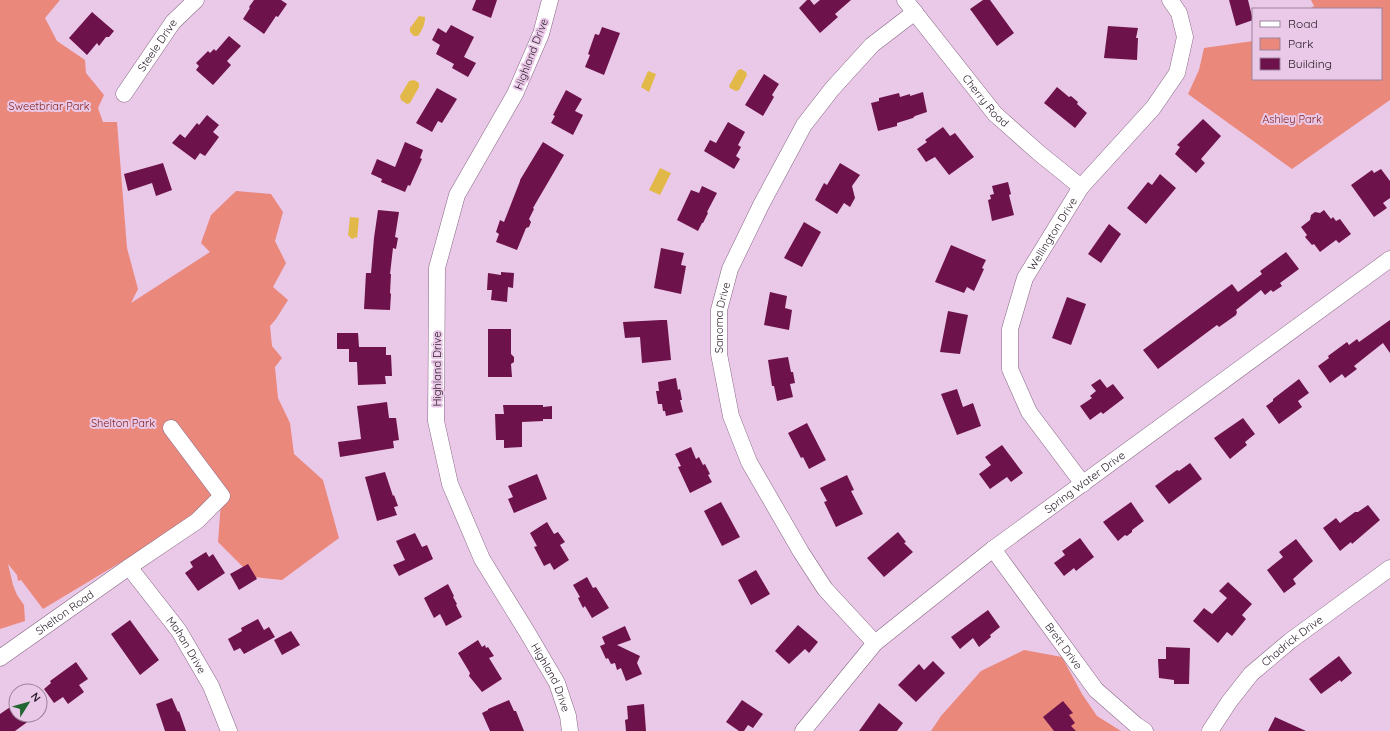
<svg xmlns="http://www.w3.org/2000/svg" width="1390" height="731" viewBox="0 0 1390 731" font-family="Quicksand,sans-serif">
  <rect width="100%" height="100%" fill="#eac8e8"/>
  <path fill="#ea887c" d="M0 0H60L45 18 57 41 85 60 86 73 104 95 98 108 103 122H117L127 248 138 289 131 303 210 252 201 243 211 215 236 191 271 194 283 212 275 241 286 263 273 287 288 300 276 319 270 326 272 346 282 358 275 367 278 398 290 423 294 454 323 480 339 538 282 580 253 577 218 542 221 502 43 609 21 580 18 581 17 575 8 564 13 585 17 595 24 605 25 621 0 629Z
    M1311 0H1390V100L1292 169 1188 94 1199 70 1204 48 1253 41V79H1381V9H1310L1314 6Z
    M1024 650 1062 657 1082 694 1097 716 1121 731H931L941 716 981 671Z"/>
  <path fill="#e2b848" d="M419 16 425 17C425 25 422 30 418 36H414L410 32V28Z
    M741 69 746 72 747 75 739 90 736 91 730 88 729 86 738 70Z
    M648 71 656 74 649 92 641 87Z
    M414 80 419 83V87L410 103 407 104 401 100 400 96 409 81Z
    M660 168 671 173 660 195 649 190Z
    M350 217 359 218 357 238 354 237V239L350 238V236H348Z"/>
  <path fill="#6d124b" d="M254 0H281L287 4 278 17 276 16 264 34 243 19 250 8 249 7Z
    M476 0H497L491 18 472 10Z
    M807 0H810L814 5 820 0H851L835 14 838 17 820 33 799 8Z
    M983 0H990L1014 33 997 46 970 9Z
    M1229 0H1248L1253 20 1236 26Z
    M92 12 114 31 109 37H106L99 46 97 43 87 55 69 38Z
    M451 25 474 37 464 57 476 63 468 77 452 68 454 64 436 54 440 45 432 40 438 28 446 33Z
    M1108 26 1138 28 1136 38H1138L1137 60 1104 58Z
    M602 27 620 33 604 75 585 67 590 55 588 54 595 34 599 35Z
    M229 36 241 46 227 61 231 65 213 85 196 70 199 66 196 63 208 51 210 53 214 49 216 51Z
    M764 74 779 84 772 95 774 97 763 116 745 105Z
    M1057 87 1069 97 1071 96 1078 102 1077 104 1087 113 1075 128 1044 103Z
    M437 88 457 99 442 123 438 121 432 132 416 123Z
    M566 90 582 99 575 111 583 115 573 135 551 123 555 116 553 115Z
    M923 92 927 112 915 116 913 118 897 123V126L878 131 871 103 879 101V98L899 93 900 97 910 94V96Z
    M207 115 219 125 213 132 219 137 205 156 200 153 195 160 172 143 180 134 185 138 197 123 199 125Z
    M1203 119 1221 136 1201 159 1205 163 1196 173 1175 154 1180 147 1177 145Z
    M728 122 745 132 738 145 741 147 736 156 740 159 734 169 704 151 710 140 716 143Z
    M943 127 950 136 955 133 974 157 949 175 935 157 926 162 917 149 927 142 925 140Z
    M405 142 423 150 420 158 422 159 410 186 408 185 405 192 381 182 382 179 371 174 377 159 395 167Z
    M543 142 564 155 533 208 534 209 529 219 531 222 529 227 526 228 517 250 496 242 499 234 496 232 500 220 504 222 520 181V180Z
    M163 163 172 190 156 196 152 183 128 191 124 174Z
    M840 163 860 175 852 186 855 198 850 207 844 203 837 214 815 200 824 183 827 185Z
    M1381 169 1390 181V198L1383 203 1387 208 1374 217 1351 185 1372 170 1374 173Z
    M1160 174 1176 188 1146 224 1127 208 1148 182 1152 185Z
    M1008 182 1011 194 1009 195 1014 215 992 221 988 200 991 199 990 195 994 194 992 186Z
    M702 186 717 193 707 212 708 213 703 223H702L698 231 677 220 691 190 699 193Z
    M378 210 399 212 395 237 398 238 396 249 393 248 390 274H391L390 293 391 294 390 310 364 309 366 273H371L374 238Z
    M1324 210 1331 219 1333 217 1336 221 1340 219 1351 234 1339 243 1336 240 1320 252 1314 244 1312 245 1305 237 1307 235 1301 227 1310 220 1311 215 1315 212 1320 213Z
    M804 222 821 232 802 267 784 258Z
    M1109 224 1121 234 1101 263 1088 254Z
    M951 245 986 260 982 268 984 269 974 291 967 287 964 293 935 282Z
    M661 248 684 253 681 265 686 266 681 294 654 288Z
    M1286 252 1299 269 1280 283 1282 286 1273 292 1271 290 1265 295 1261 290 1236 310 1237 312 1236 315 1219 327 1217 325 1158 369 1143 350 1232 284 1238 292 1262 274 1260 271Z
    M501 272 514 273 513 288 508 287 507 302 491 300 492 290H487L488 273 501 275Z
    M770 292 787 296 785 308 792 310 789 330 764 325Z
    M1067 297 1086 304 1071 345 1052 338Z
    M948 311 968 315 960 354 940 352Z
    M661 320H667L671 360 642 363 640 337 625 338 623 322Z
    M1390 320V353L1383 343 1354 366 1357 369 1345 378 1342 374 1330 383 1318 366 1329 358 1328 356 1347 342 1349 345 1357 339 1359 342Z
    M488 329H511V354L514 357V362L511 364 512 377H488Z
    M337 333H358L359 347H386V355H391L392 376H385L386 384 358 385 357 362H349V349H337Z
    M788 357 791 372H793L795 383 790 384 793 397 777 401 774 386H772L768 360Z
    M676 378 678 390 680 389 682 400H680L683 412 666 416 665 411H663L662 404H658L656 391H659L658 382Z
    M1100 379 1107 388 1113 384 1124 398 1103 414 1101 412 1090 420 1080 406 1092 398 1090 396 1096 391 1091 385Z
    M1299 379 1309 393 1298 401 1302 407 1279 424 1266 406 1273 401V399Z
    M957 389 963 407 973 403 981 426 957 435 941 394Z
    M387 402 389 418H396L399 440 393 441 394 448 340 457 338 442 361 439 357 406Z
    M503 405H543V407L552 406V419H543V421L522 422V447L504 448V440H496L495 414H504Z
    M1243 418 1255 434 1245 442 1247 445 1230 459 1214 438Z
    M807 423 826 460 809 469 803 457 801 458 788 433Z
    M1002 445 1023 473 1011 482 1007 477 990 489 979 474 991 465 985 457Z
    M691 447 696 459 699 457 703 465 705 464 710 474 708 475 712 482 690 493 678 467 681 466 675 454Z
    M1190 463 1202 479 1169 504 1155 486 1177 470 1179 471Z
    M385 472 393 496 394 495 398 506 394 507 397 515 377 521 365 477Z
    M537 474 547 499 514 513 508 499 513 497 508 486Z
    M847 475 854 490 851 491 863 514 836 527 824 502 827 501 820 488Z
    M721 502 740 537 722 546 704 511Z
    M1131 502 1144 521 1132 530V532L1127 536 1125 535 1118 541 1103 522Z
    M1368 505 1380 520 1352 544 1351 542 1340 551 1323 528 1336 518 1340 523 1355 512H1358Z
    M547 522 554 534 558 532 565 542 560 545 569 560 554 570 550 563 544 566 534 547 537 546 530 533Z
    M898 532 906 542 904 543 913 552 884 577 867 558Z
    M415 533 422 547 427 545 433 559 399 576 393 565 405 560 396 541Z
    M1080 538 1094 557 1076 571 1074 568 1064 576 1054 563 1065 555 1062 551Z
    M1296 539 1313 561 1293 579 1296 584 1284 593 1267 570 1283 557 1279 552Z
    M206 552 209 557 213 554 225 573 198 591 185 573 193 567 190 562Z
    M248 564 257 579 239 590 230 574Z
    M756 570 770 594 751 605 738 580Z
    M587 577 593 588 596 587 609 608 592 618 585 606 583 608 578 598 580 597 573 585Z
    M1228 582 1252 604 1242 615 1246 619 1232 636 1227 632 1218 643 1193 621 1204 608 1212 614 1227 598 1219 591Z
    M448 584 454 596 453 597 457 604 456 605 462 617 446 626 440 614 434 618 424 598Z
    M988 610 1000 627 990 635 991 637 979 647 973 638 960 649 951 637Z
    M258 619 264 630 269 627 275 637 244 654 240 648 234 651 228 639 242 631 241 628Z
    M130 620 159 660 140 675 111 634Z
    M798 625 818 642 809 653 805 649 789 664 775 651Z
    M625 626 631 640 617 645 640 656 637 663 642 674 626 681 621 668 617 670 615 663 611 664 608 658 606 659 600 646 605 644 602 637Z
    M291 631 300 645 282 655 274 640Z
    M478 640 482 647 485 645 486 648 488 647 494 656 489 658 502 679 482 692 469 676 470 673 458 653Z
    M1166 647 1190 648 1189 684H1174V680L1159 678 1158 659H1166Z
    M1339 656 1352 673 1341 682 1340 680 1321 694 1309 679Z
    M933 661 945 673 916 702 898 685 919 664 924 670Z
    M76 662 88 679 79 685 84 692 68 704 63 697 54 703 44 689 51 683 50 681Z
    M172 698 178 712 179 711 186 731H165L156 704Z
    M509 700 514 711H516L524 731H490L482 713 488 710V709Z
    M742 700 763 714 753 728 748 725 744 731H739L726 722Z
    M1063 701 1073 713 1069 715 1075 723 1071 726 1076 731H1054L1043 717Z
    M16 703V715H37L15 731H0V714Z
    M879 703 903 723 897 731H859Z
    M644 704 646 731H626L625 720 628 719 627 706Z
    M1275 717 1306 731H1268Z"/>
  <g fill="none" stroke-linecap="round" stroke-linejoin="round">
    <g stroke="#876885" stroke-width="17">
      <g id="minor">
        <path id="s1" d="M550 0 541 34 515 94 457 195 437 268 436 421 450 484 482 559 527 632 557 683 568 716 570 731"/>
        <path id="s2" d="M905 0 995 114 1039 153 1081 187"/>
        <path id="s3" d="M124 94 173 22 196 0"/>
        <path id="s4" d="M1083 484 1029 412 1010 369V329L1025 278 1081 187 1153 108 1177 73 1185 37 1179 13 1170 0"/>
        <path id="s5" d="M993 549 1096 690 1136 725 1145 731"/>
        <path id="s6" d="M129 567 179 631 211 686 229 731"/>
        <path id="s7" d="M875 643 825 589 801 552 749 462 731 416 719 354V310L730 269 761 205 804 125 832 89 872 45 915 12"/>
        <path id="s8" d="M0 658 129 567 197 521 222 496 171 428"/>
        <path id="s9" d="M803 731 875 643 993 549 1390 259"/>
        <path id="s10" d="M1210 731 1229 702 1251 674 1290 641 1390 568"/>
      </g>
    </g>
    <use href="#minor" stroke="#fff" stroke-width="16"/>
  </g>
  <g text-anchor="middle" stroke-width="4" stroke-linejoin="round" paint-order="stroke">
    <g font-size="11" fill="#281b27" stroke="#eac8e8">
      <text dy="4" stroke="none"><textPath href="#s3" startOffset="59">Steele Drive</textPath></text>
      <text transform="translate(531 54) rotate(-69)" y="4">Highland Drive</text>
      <text dy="4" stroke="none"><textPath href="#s2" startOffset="129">Cherry Road</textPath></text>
      <text dy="4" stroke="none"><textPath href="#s4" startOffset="282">Wellington Drive</textPath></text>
      <text dy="4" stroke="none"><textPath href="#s7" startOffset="371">Sanoma Drive</textPath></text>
      <text transform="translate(437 369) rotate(-90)" y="4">Highland Drive</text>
      <text dy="4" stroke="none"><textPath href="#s9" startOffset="378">Spring Water Drive</textPath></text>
      <text dy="4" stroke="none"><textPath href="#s8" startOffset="79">Shelton Road</textPath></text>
      <text dy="4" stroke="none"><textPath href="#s10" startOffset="123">Chadrick Drive</textPath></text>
      <text dy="4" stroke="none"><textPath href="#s6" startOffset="97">Mahan Drive</textPath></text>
      <text dy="4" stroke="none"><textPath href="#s5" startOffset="120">Brett Drive</textPath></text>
      <text dy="4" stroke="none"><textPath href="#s1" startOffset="729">Highland Drive</textPath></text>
    </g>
    <g font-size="11" fill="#7f1e19" stroke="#eac8e8">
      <text x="49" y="110">Sweetbriar Park</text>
      <text x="1292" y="123">Ashley Park</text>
      <text x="123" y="427">Shelton Park</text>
    </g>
  </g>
  <rect x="1252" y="8" width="130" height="72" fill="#eac8e8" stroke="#9c839b"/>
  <rect x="1260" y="21" width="20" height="6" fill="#ffffff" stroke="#9c839b"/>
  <text x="1288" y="28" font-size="12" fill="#281b27">Road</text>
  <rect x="1260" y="38" width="20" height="12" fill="#ea887c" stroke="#9c839b"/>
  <text x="1288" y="48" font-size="12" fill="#281b27">Park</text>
  <rect x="1260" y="58" width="20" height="12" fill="#6d124b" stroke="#9c839b"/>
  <text x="1288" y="68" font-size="12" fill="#281b27">Building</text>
  <g transform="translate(28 703) rotate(53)"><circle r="19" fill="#eac8e8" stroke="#9c839b"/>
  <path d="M0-3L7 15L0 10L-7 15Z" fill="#226631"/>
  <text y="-6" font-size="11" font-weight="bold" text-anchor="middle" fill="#281b27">N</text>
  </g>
</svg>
